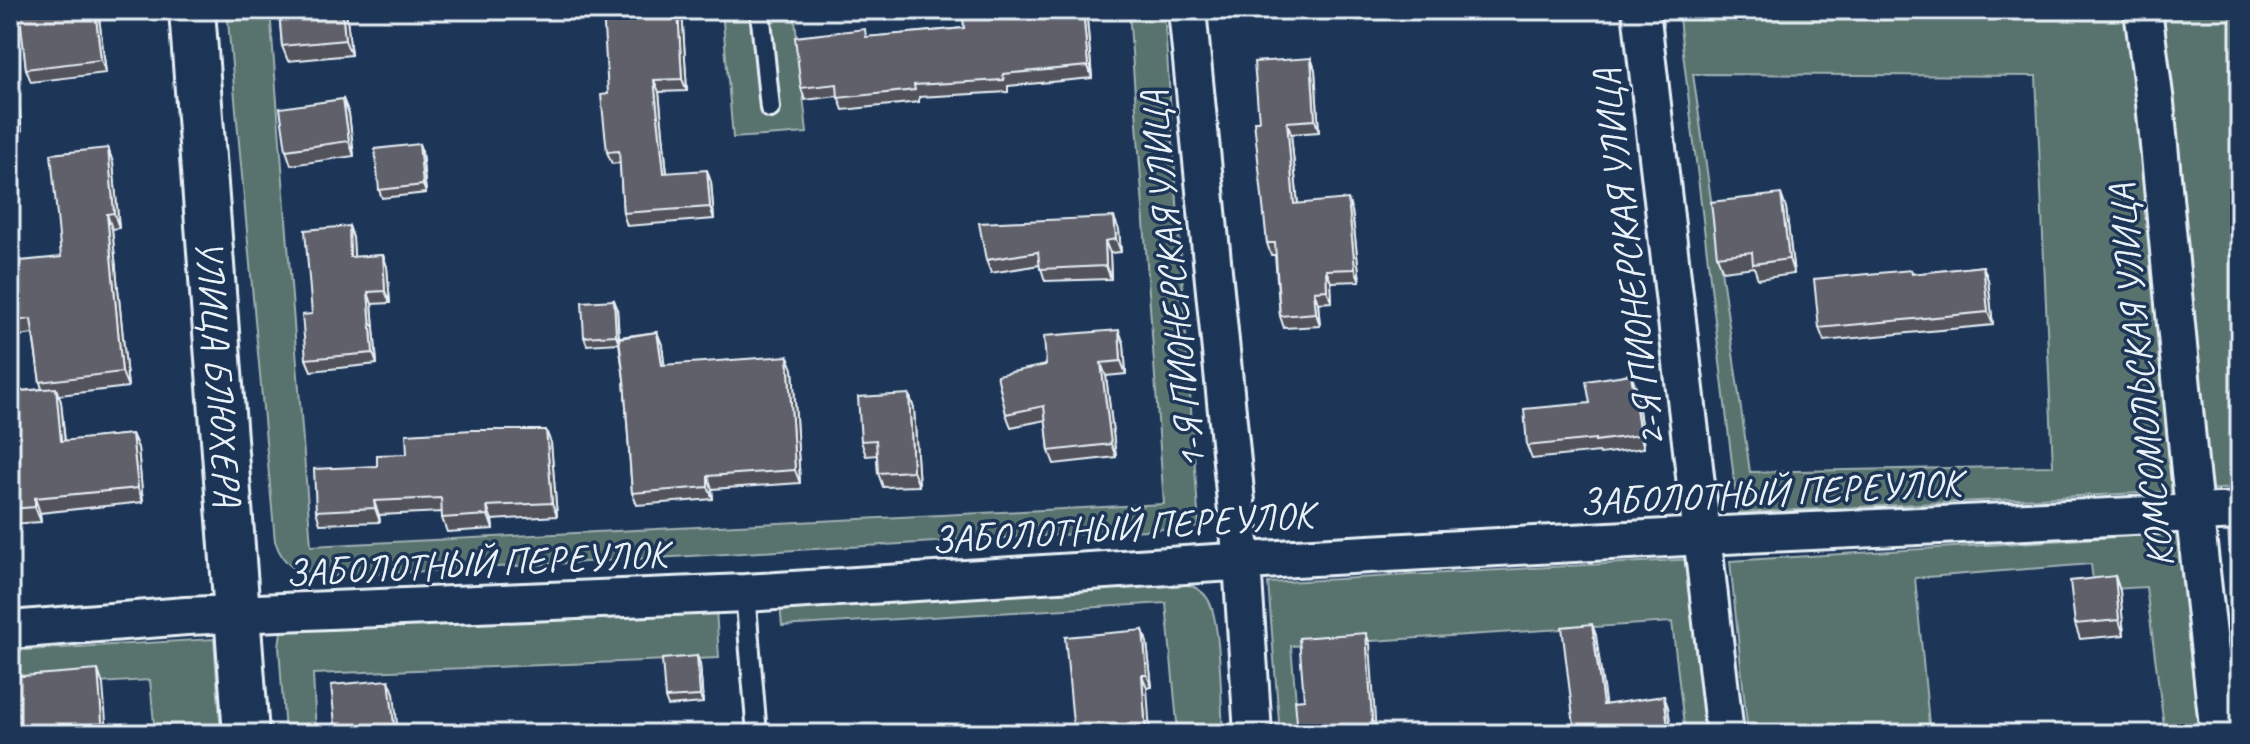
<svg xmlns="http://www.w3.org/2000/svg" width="2250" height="744" viewBox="0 0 2250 744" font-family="Caveat,sans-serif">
  <rect width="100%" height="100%" fill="#1d3557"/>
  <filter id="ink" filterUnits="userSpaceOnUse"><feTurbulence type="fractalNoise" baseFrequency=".0125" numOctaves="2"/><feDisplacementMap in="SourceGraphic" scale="16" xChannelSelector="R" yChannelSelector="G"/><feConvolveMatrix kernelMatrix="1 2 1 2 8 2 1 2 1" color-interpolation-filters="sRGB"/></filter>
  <g filter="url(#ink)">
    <path fill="#59726e" stroke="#a0b2b3" stroke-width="2" fill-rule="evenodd" d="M227 10H270L311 546 1164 504 1129 10H1164L1199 527 323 577C296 571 284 568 275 541Z
      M722 10H794L807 133 733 138Z
      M1678 10H2240V169L2231 170 2240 228V488L1738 513ZM1693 74 2036 76 2053 466 1750 472Z
      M2240 531V651L2228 532Z
      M2182 533 2203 734H2165L2146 587 2094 590 2091 564 1915 578 1930 734H1748L1730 561Z
      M1695 559 1712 734H1685L1672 622 1291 646 1299 734H1280L1268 583Z
      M1177 582C1190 585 1202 588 1209 601 1221 623 1221 705 1223 734H1178L1166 603 782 626 780 604Z
      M716 608 719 658 313 674 316 734H285L279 646 281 632 284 628Z
      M214 639 221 734H155L150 680 10 688V651Z"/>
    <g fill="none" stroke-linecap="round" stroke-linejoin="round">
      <g stroke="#e8f1f8" stroke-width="24">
        <path id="lane" d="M760 10 770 108
          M745 593 757 734"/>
      </g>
      <g stroke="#e8f1f8" stroke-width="42">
        <path id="street" d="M1187 10 1242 562 1253 734
          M1641 10 1725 734
          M2143 10 2155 103 2190 472 2219 734
          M10 630 186 616 745 593 1295 558 1703 536 2240 511"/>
      </g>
      <g stroke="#e8f1f8" stroke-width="50">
        <g id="secondary">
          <path id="s1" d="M192 10 246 734"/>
        </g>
      </g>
      <use href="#lane" stroke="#1d3557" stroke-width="18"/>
      <use href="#street" stroke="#1d3557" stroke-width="36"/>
      <use href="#secondary" stroke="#1d3557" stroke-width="44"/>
    </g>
    <path fill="#53535c" stroke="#e8f1f8" stroke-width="2" d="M10 10H98L106 73 31 82 26 69 22 31 10 32Z
      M279 10H344L347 18 351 55 288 61 282 46Z
      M682 10 687 91 659 92 667 173 711 182 714 219 627 226 623 213 620 163 612 164 607 152 608 94Z
      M963 10H1084L1087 19 1092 78 1008 86V92L919 97V102L843 110 838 96 805 100 801 88 868 37 964 28Z
      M1311 58 1315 70 1319 132 1291 134 1298 204 1352 211 1360 281 1331 282 1332 302 1318 303 1320 326 1284 328 1280 316 1275 255H1271L1267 243 1259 121Z
      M10 91 18 98 22 132 10 133Z
      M343 99 349 114 354 156 291 165 286 150Z
      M419 144 422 152 426 193 382 198 379 190Z
      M108 148 113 163 119 228 112 229 128 387 59 395 61 402 65 441 132 434 138 448 143 502 40 513 41 522 10 524V392L42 389 40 382 33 334 20 336 15 321 61 257Z
      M1786 208 1794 274 1758 279 1754 267 1723 271 1717 256Z
      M349 226 353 238 354 257 383 255 387 267 390 303 372 304 377 364 311 371 306 359 312 314Z
      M1119 230 1121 252 1110 253 1111 279 1045 281 1040 265 991 273 986 260Z
      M1983 266 1988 280 1993 325 1824 341 1819 328 1911 270 1913 274Z
      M614 300 617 308 619 337 657 332 662 345 664 365 793 369 800 483 712 489 713 499 637 505 632 493 624 379 619 343 587 345 584 337Z
      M1124 344 1126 374 1106 376 1116 457 1054 464 1049 451 1046 420 1011 427 1006 414 1046 365Z
      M1636 387 1644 448 1600 454 1599 452 1532 459 1527 446 1590 403Z
      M909 394 914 409 919 486 883 487 878 473 877 455 866 456 861 441Z
      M551 443 557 516 492 520 493 529 447 532 442 518V512L379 515 380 522 320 524 316 511 377 466Z
      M2115 576 2120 591 2124 635 2080 639 2075 624Z
      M1143 630 1147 643 1152 687 1147 688 1074 734Z
      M697 656 700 664 703 703 668 706 665 698Z"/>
    <path fill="#44444b" stroke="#e8f1f8" stroke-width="2" d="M95 10H98L106 73 101 60Z
      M342 10H344L347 18 351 55 345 40Z
      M678 10H682L687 91 682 79Z
      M1083 10 1087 19 1092 78 1088 66Z
      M1311 58 1315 70 1319 132 1315 120Z
      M654 80 659 92 668 185 664 173Z
      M15 91 18 98 22 132 19 124Z
      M343 99 349 114 354 156 349 141Z
      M1287 122 1291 134 1299 216 1294 204Z
      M419 144 422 152 426 193 423 185Z
      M108 148 113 163 119 228 114 213Z
      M707 170 711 182 714 219 710 207Z
      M1781 194 1786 208 1794 274 1789 259Z
      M1348 199 1352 211 1360 281 1355 269Z
      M107 214 112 229 128 387 122 372Z
      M1114 217 1119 230 1121 252 1116 239Z
      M349 226 353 238 355 269 350 257Z
      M1105 241 1110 253 1111 279 1106 266Z
      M383 255 387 267 390 303 385 291Z
      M1983 266 1988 280 1993 325 1988 312Z
      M1326 270 1331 282 1332 302 1327 290Z
      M1314 291 1318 303 1320 326 1316 313Z
      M368 292 372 304 377 364 373 353Z
      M614 300 617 308 619 343 616 335Z
      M1119 330 1124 344 1126 374 1121 361Z
      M657 332 662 345 666 377 662 365Z
      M788 356 793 369 800 483 795 470Z
      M1101 363 1106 376 1116 457 1111 444Z
      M1631 374 1636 387 1644 448 1640 435Z
      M56 388 61 402 66 456 61 441Z
      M909 394 914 409 919 486 913 471Z
      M546 430 551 443 557 516 552 503Z
      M132 434 138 448 143 502 138 488Z
      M708 476 712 489 713 499 708 487Z
      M35 498 40 513 41 522 35 507Z
      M374 501 379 515 380 522 375 508Z
      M487 506 492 520 493 529 488 515Z
      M2115 576 2120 591 2124 635 2119 620Z
      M1592 624 1596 635 1607 716 1603 705Z
      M1143 630 1147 643 1152 687 1147 675Z
      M1366 633 1370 644 1376 734H1373Z
      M697 656 700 664 703 703 700 696Z
      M98 670 103 685 107 734H103Z
      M1142 675 1147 688 1150 734H1146Z
      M389 680 394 693 398 734H395Z
      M1664 696 1668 707 1672 734H1669Z"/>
    <path fill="#61616b" stroke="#e8f1f8" stroke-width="2" d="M10 10H95L101 60 26 69 20 17 10 19Z
      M279 10H342L345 40 282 46Z
      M603 10H678L682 79 654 80 664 173 707 170 710 207 623 213 619 151 607 152 601 95 608 94Z
      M963 10H1083L1088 66 1003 74 1004 80 914 85 915 90 838 98 837 84 801 88 795 37 865 29 866 37 964 28Z
      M1311 58 1315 120 1287 122 1294 204 1348 199 1355 269 1326 270 1327 290 1314 291 1316 313 1280 316 1275 243H1267L1254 121H1259L1254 62Z
      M10 91H15L19 124 10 125Z
      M343 99 349 141 286 150 280 108Z
      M419 144 423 185 379 190 375 149Z
      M108 148 114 213 107 214 122 372 40 382 31 319 15 321 10 278V262L61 257 51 154Z
      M1781 194 1789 259 1753 264 1752 252 1717 256 1711 202Z
      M1114 217 1116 239 1105 241 1106 266 1040 269 1038 252 986 260 979 223Z
      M349 226 350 257 383 255 385 291 368 292 373 353 306 359 302 315 312 314 305 230Z
      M1983 266 1988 312 1819 328 1814 279 1911 270 1912 274Z
      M614 300 616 335 584 337 582 302Z
      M1119 330 1121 361 1101 363 1111 444 1049 451 1044 406 1006 414 997 375 1046 365 1044 336Z
      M657 332 662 365 788 356 795 470 708 476V487L632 493 624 379 619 338Z
      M1631 374 1640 435 1595 441V439L1527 446 1524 409 1590 403 1586 381Z
      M56 388 61 441 132 434 138 488 35 498V507L10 509V392Z
      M909 394 913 471 878 473 876 440 861 441 858 397Z
      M473 430H546L552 503 487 506 488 515 442 518 441 498 374 501 375 508 316 511 314 469 377 466V455L407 454 406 434Z
      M2115 576 2119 620 2075 624 2070 581Z
      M1592 624 1603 705 1664 696 1669 734H1575L1562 627Z
      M1143 630 1147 675H1142L1146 734H1074L1065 637Z
      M1366 633 1373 734H1298L1295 700 1304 699 1299 638Z
      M697 656 700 696 665 698 662 659Z
      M98 670 103 734H10V677Z
      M389 680 395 734H336L331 685Z"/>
  </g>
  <g text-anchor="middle" stroke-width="7" stroke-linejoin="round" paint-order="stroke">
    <g font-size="38" fill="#e8f1f8" stroke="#1d3557">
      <text transform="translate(1628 258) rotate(-97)" y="13">2-Я ПИОНЕРСКАЯ УЛИЦА</text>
      <text transform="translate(1172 280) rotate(-96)" y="13">1-Я ПИОНЕРСКАЯ УЛИЦА</text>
      <text dy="13" stroke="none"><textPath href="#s1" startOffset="364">УЛИЦА БЛЮХЕРА</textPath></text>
      <text transform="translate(2140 376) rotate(-96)" y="13">КОМСОМОЛЬСКАЯ УЛИЦА</text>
      <text transform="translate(1770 492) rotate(-3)" y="13">ЗАБОЛОТНЫЙ ПЕРЕУЛОК</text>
      <text transform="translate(1122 527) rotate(-4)" y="13">ЗАБОЛОТНЫЙ ПЕРЕУЛОК</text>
      <text transform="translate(476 563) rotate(-3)" y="13">ЗАБОЛОТНЫЙ ПЕРЕУЛОК</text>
    </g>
  </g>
  <rect width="2250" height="744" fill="none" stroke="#1d3557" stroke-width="40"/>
  <rect x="20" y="20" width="2210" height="704" fill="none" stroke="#e8f1f8" stroke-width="3" filter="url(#ink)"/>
</svg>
